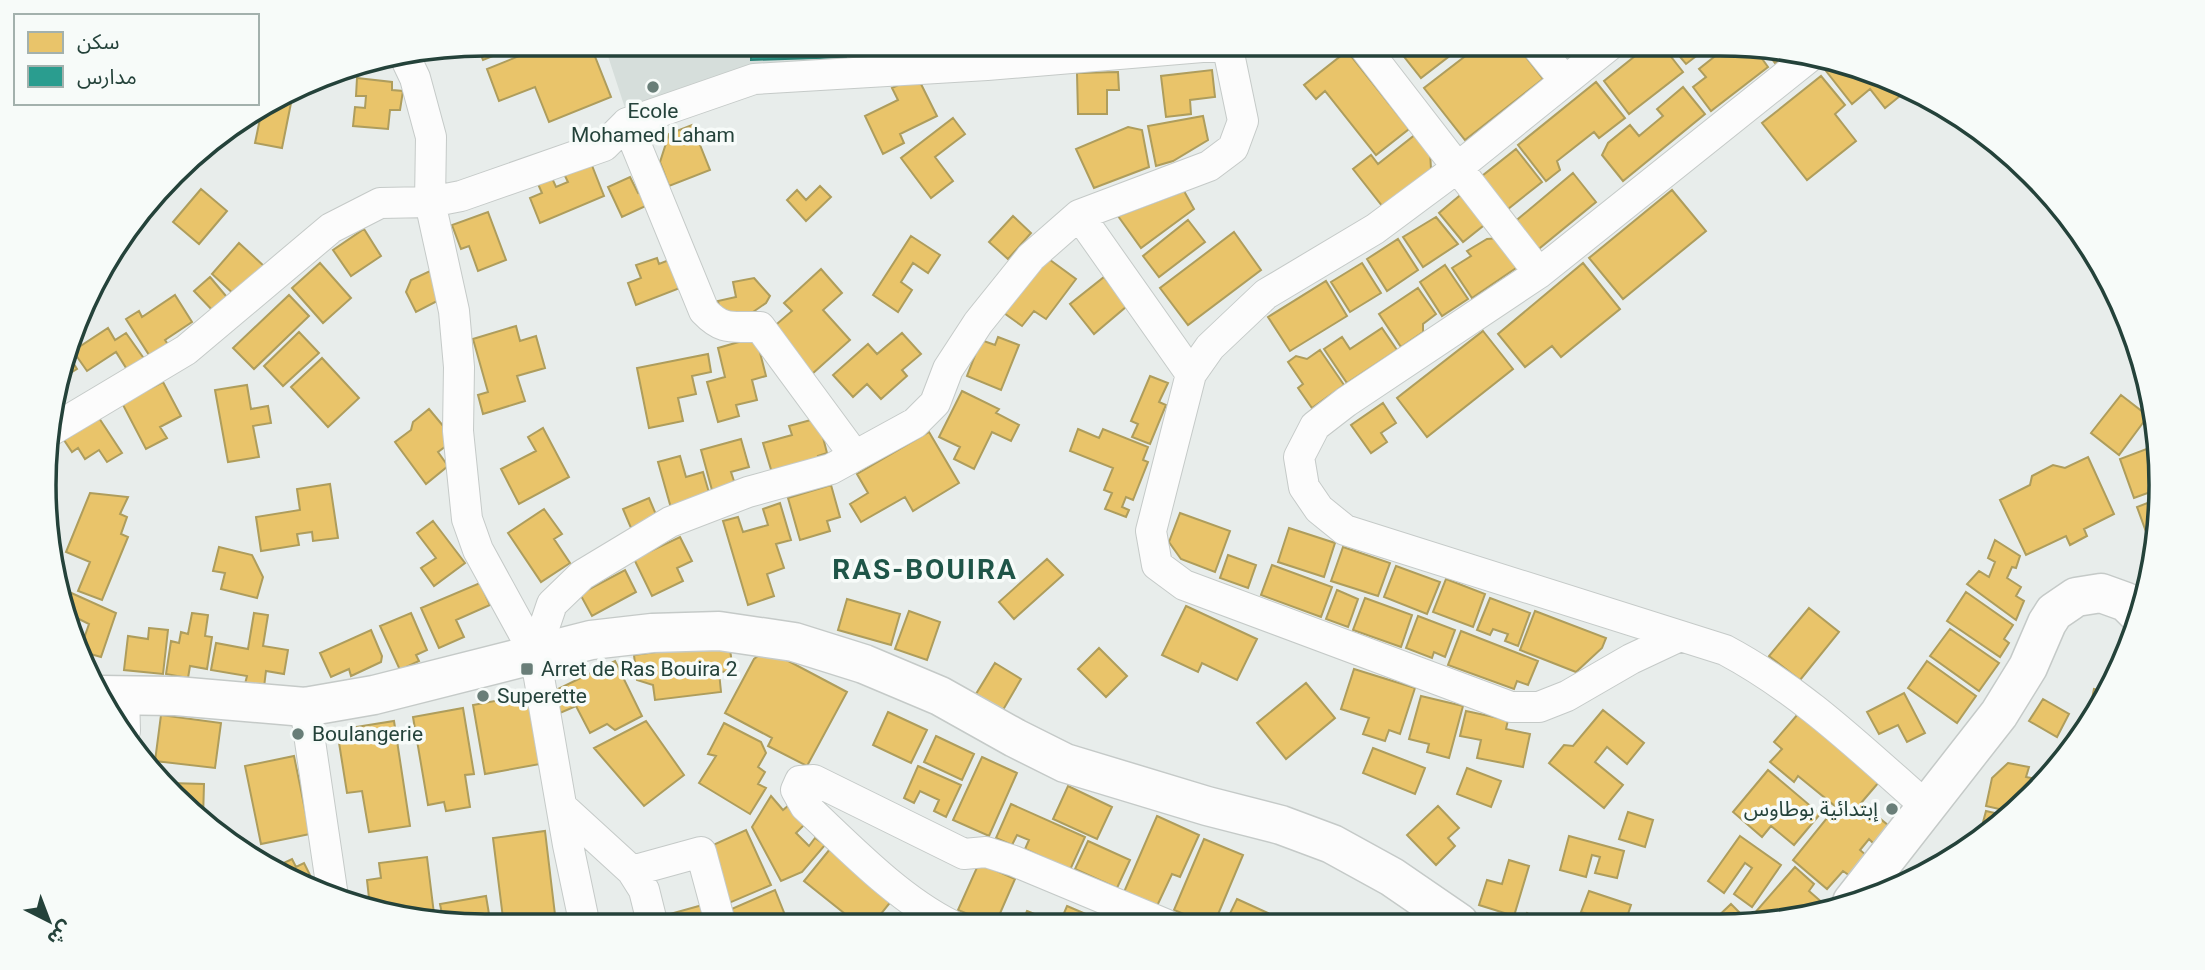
<svg xmlns="http://www.w3.org/2000/svg" width="2205" height="970" viewBox="0 0 2205 970" font-family="Roboto,'Noto Sans Arabic',sans-serif">
  <rect width="100%" height="100%" fill="#e8edeb"/>
  <path fill="#d6dedb" d="M604 44H980L977 50 753 65 625 108Z"/>
  <path fill="#e9c46a" stroke="#ae9d5c" stroke-width="2" d="M485 44H523L483 60 477 45Z
    M549 44H590L611 97 549 122 535 87 499 101 487 69Z
    M1394 44H1450L1456 51 1421 78Z
    M1481 44H1516L1543 79 1465 140 1424 88Z
    M1565 44H1585L1572 54Z
    M1650 44H1661L1683 72 1629 114 1604 81Z
    M1669 44H1712L1686 64Z
    M1729 45 1755 49 1768 67 1711 111 1693 87 1706 77 1699 69Z
    M1347 51 1409 129 1376 155 1325 91 1316 99 1304 85Z
    M1766 51 1785 55 1775 63Z
    M1836 63 1862 67 1905 92 1885 108 1870 89 1852 104 1826 71Z
    M1212 70 1215 97 1190 100 1191 114 1166 117 1161 76Z
    M1118 72 1119 90H1107V114H1078L1077 73Z
    M917 76 937 116 900 134 904 143 883 154 865 116 898 100 892 88Z
    M1821 76 1845 105 1835 114 1856 141 1807 180 1762 123Z
    M357 78 392 82V90L403 91 400 110H390L388 129 353 126 355 107 365 108 366 96H356Z
    M1596 82 1625 118 1599 138 1594 132 1557 161 1560 170 1546 181 1518 145Z
    M1683 87 1705 114 1623 181 1602 155 1608 143 1630 125 1639 136 1663 116 1657 109Z
    M283 102 291 103 282 148 255 143 261 114Z
    M1203 116 1208 140 1173 161 1156 166 1148 126Z
    M953 118 965 134 935 157 953 181 931 198 901 158Z
    M692 125 710 170 669 186 660 162 669 134Z
    M1128 127 1142 130 1149 167 1094 188 1076 149Z
    M1416 134 1430 152 1431 169 1383 207 1353 169 1371 155 1378 164Z
    M1516 149 1542 182 1508 209 1482 176Z
    M591 163 604 196 540 223 530 198 542 193 538 184 552 178 556 187 568 182 564 174Z
    M1573 173 1596 202 1535 252 1512 224Z
    M630 177 638 193 644 190 650 204 622 217 608 187Z
    M820 186 831 197 806 221 787 200 797 190 806 200Z
    M201 189 227 211 199 244 173 222Z
    M1672 190 1706 231 1623 299 1589 258Z
    M1184 191 1194 209 1141 248 1118 216Z
    M1464 192 1488 222 1463 242 1439 213Z
    M488 212 506 260 478 271 469 246 461 249 452 225Z
    M1013 216 1031 233 1008 259 989 242Z
    M1436 217 1458 244 1423 267 1403 237Z
    M1188 220 1205 242 1159 277 1143 256Z
    M364 229 381 256 351 276 333 250Z
    M1234 232 1261 270 1188 325 1160 288Z
    M911 236 940 255 928 273 913 263 901 282 912 290 898 312 873 295Z
    M1500 238 1519 266 1472 298 1452 268 1471 256 1467 251 1487 239Z
    M1398 239 1418 270 1387 291 1367 259Z
    M239 243 264 266 237 297 212 274Z
    M1046 257 1076 279 1046 319 1034 311 1022 326 1004 313Z
    M657 258 659 264 669 260 680 288 636 305 628 283 641 278 636 265Z
    M320 263 351 298 323 323 292 288Z
    M1362 263 1381 293 1350 312 1331 282Z
    M1583 263 1620 309 1561 357 1552 346 1525 367 1498 334Z
    M1445 265 1468 299 1442 316 1420 282Z
    M821 269 842 293 823 310 850 340 812 374 771 329 792 311 784 303Z
    M430 271 443 298 416 312 406 292 411 280Z
    M210 277 231 302 217 315 194 291Z
    M1104 277 1127 306 1094 334 1070 304Z
    M754 278 770 296 766 303 750 314 720 313 718 301 736 297 733 282Z
    M1326 281 1347 316 1290 351 1268 317Z
    M1418 288 1436 314 1423 324V332L1401 347 1379 314Z
    M175 295 192 322 165 340 169 346 151 358 126 319 139 311 142 317Z
    M289 295 309 316 254 369 233 348Z
    M516 326 520 341 536 336 545 368 517 376 525 401 483 414 478 395 488 392 473 339Z
    M108 328 115 340 126 333 145 360 128 371 116 352 87 371 73 351Z
    M1382 328 1397 350 1347 383 1324 349 1342 337 1350 349Z
    M1483 331 1513 369 1427 437 1397 398Z
    M299 332 319 353 283 386 264 366Z
    M902 333 921 354 902 370 907 376 881 399 867 384 853 397 833 375 868 344 877 354Z
    M756 337 766 376 752 380 757 400 736 405 739 416 718 422 707 382 725 377 718 348Z
    M998 337 1019 345 1001 390 967 376 981 340 995 345Z
    M1320 350 1344 385 1312 408 1298 388 1303 384 1288 362 1296 356 1307 359Z
    M708 354 711 372 692 376 696 394 678 398 683 421 649 428 637 368Z
    M69 356 77 369 59 380Z
    M322 358 359 398 328 427 291 387Z
    M1150 376 1168 383 1159 402 1166 405 1150 444 1132 437 1138 424 1131 421Z
    M163 382 181 416 160 427 167 438 146 449 122 403Z
    M247 385 251 409 268 406 271 423 253 426 259 457 228 462 215 390Z
    M962 391 999 409 996 413 1019 425 1011 441 992 432 974 469 954 459 960 447 939 437Z
    M2121 395 2148 416 2119 455 2091 433Z
    M1383 403 1396 423 1381 433 1387 442 1371 453 1351 425Z
    M429 409 444 427 446 446 438 452 448 466 426 484 395 442 411 430 413 422Z
    M99 418 122 453 107 462 99 450 85 459 78 448 72 452 64 440Z
    M818 418 827 453 818 456 820 463 773 476 763 443 792 435 789 426Z
    M543 428 569 477 519 504 501 469 536 451 528 437Z
    M1078 429 1099 438 1103 429 1148 447 1143 460 1148 462 1133 500 1126 497 1122 507 1129 510 1126 517 1105 509 1112 493 1104 490 1113 468 1070 451Z
    M929 432 959 483 913 511 905 497 861 522 850 504 868 493 857 474Z
    M741 439 749 467 731 472 735 484 712 490 701 450Z
    M2157 445 2160 457 2156 490 2134 498 2120 459Z
    M680 456 686 477 703 472 710 496 671 508 658 462Z
    M2088 457 2114 514 2084 529 2087 536 2070 545 2066 536 2026 555 2000 500 2030 485 2032 476 2053 465 2065 468Z
    M330 484 338 538 313 541 312 532 297 534 299 545 261 551 256 517 300 510 297 489Z
    M831 485 840 517 827 521 830 531 800 540 788 498Z
    M90 493 128 497 120 514 127 517 121 534 128 537 102 600 78 591 90 562 66 552Z
    M649 498 657 517 631 528 623 509Z
    M2155 500 2149 540 2137 507Z
    M780 503 791 540 776 544 784 568 767 574 774 596 748 605 723 521 738 517 743 532 768 525 763 509Z
    M544 509 562 534 554 539 570 563 541 582 508 533Z
    M1180 513 1230 531 1215 572 1181 559 1169 542Z
    M433 521 465 563 434 586 421 568 436 558 417 533Z
    M1289 528 1335 543 1324 577 1278 562Z
    M680 537 692 561 677 568 683 581 652 596 634 559Z
    M1995 540 2020 556 2016 568 2012 567 2007 578 2021 587 2016 596 2024 601 2016 620 1967 584 1979 571 1989 577 1995 562 1988 558Z
    M219 547 252 555 263 577 257 598 221 589 225 573 213 571Z
    M1343 547 1390 563 1378 596 1331 581Z
    M1228 555 1256 565 1248 588 1220 578Z
    M1047 559 1063 575 1014 619 999 602Z
    M1272 565 1332 587 1321 617 1261 595Z
    M1396 566 1440 582 1427 614 1384 597Z
    M625 570 636 592 592 616 580 594Z
    M1446 579 1485 594 1473 627 1433 612Z
    M480 583 490 605 456 620 464 637 439 648 421 608Z
    M58 587 116 613 101 657 83 652 81 647 89 624 69 614Z
    M1337 590 1358 599 1348 627 1326 619Z
    M1966 592 2013 625 2004 639 2009 643 2000 657 1947 621Z
    M1365 598 1412 615 1401 647 1353 630Z
    M1490 598 1530 613 1518 646 1505 641 1508 634 1493 629 1490 635 1477 630Z
    M847 599 900 614 891 645 838 630Z
    M1186 606 1257 639 1237 680 1202 663 1198 672 1162 655Z
    M1809 608 1839 632 1800 680 1769 656Z
    M909 611 940 622 927 660 895 649Z
    M1535 611 1606 638 1602 648 1576 672 1520 650Z
    M192 613 208 615 205 636 212 637 207 669 190 666 188 678 166 674 171 641 179 643 181 632 188 634Z
    M254 613 268 615 263 646 288 650 284 674 266 671 264 687 245 684 247 676 211 670 216 643 248 649Z
    M411 613 427 650 416 655 419 661 400 670 380 626Z
    M1418 616 1455 630 1445 657 1434 652 1432 658 1406 648Z
    M149 628 168 630 163 674 124 670 128 636 148 639Z
    M1950 629 1999 663 1979 691 1930 656Z
    M371 630 382 656 381 662 351 676 349 669 331 677 320 653Z
    M1461 631 1538 661 1528 685 1517 681 1514 689 1448 665Z
    M729 642 733 671 719 672 721 692 655 700 653 685 637 680 634 655Z
    M1099 648 1127 676 1106 697 1078 669Z
    M762 653 779 656 847 692 807 766 768 746 772 738 725 713 754 659Z
    M615 661 642 716 615 730 607 724 590 733 576 706 560 713 550 693Z
    M1927 661 1976 696 1957 723 1908 688Z
    M995 663 1021 679 1003 710 976 694Z
    M1354 669 1415 688 1400 734 1389 730 1385 741 1363 734 1369 718 1341 709Z
    M1306 683 1335 718 1286 759 1257 723Z
    M2094 689 2103 691 2087 723Z
    M1904 693 1925 733 1907 742 1898 725 1879 734 1867 712Z
    M528 695 540 764 485 774 473 705Z
    M1421 696 1463 706 1449 758 1427 752 1429 744 1409 739Z
    M2043 699 2069 714 2057 737 2029 721Z
    M463 708 474 774 465 775 470 807 446 811 444 802 428 805 413 717Z
    M1603 710 1644 743 1627 764 1607 747 1595 762 1623 785 1604 808 1549 763 1564 745 1573 746Z
    M1466 711 1508 720 1506 729 1530 734 1523 767 1477 758 1481 740 1460 736Z
    M888 712 927 730 911 763 873 745Z
    M1798 714 1879 782 1861 803 1889 826 1874 844 1869 839 1860 850 1867 856 1850 876 1843 871 1827 889 1793 860 1836 807 1798 776 1794 782 1770 762 1782 749 1774 742Z
    M161 715 221 723 215 768 155 761Z
    M394 721 410 826 369 832 362 791 347 793 337 730Z
    M646 721 684 775 644 806 594 748Z
    M724 723 761 742 766 753 758 767 765 772 758 784 766 788 750 814 699 783 716 756 708 754Z
    M936 736 974 754 962 780 924 762Z
    M1373 748 1425 768 1415 794 1363 773Z
    M294 756 310 834 261 844 245 766Z
    M982 757 1017 773 989 836 953 820Z
    M2008 763 2029 767 2026 777 2043 780 2012 812 1986 806 1992 778Z
    M918 766 961 785 946 817 934 811 939 800 920 791 914 803 904 798Z
    M1467 768 1501 781 1491 807 1457 794Z
    M1768 770 1820 814 1794 845 1771 826 1762 837 1733 812Z
    M170 783 204 784 203 819Z
    M1068 786 1112 807 1097 839 1053 819Z
    M771 796 783 810 789 805 805 824 796 833 809 846 815 838 825 845 802 872 781 881 752 827Z
    M1011 804 1085 837 1070 870 1025 849 1029 840 1017 835 1012 845 996 838Z
    M1438 806 1459 828 1448 838 1455 846 1436 865 1407 835Z
    M1986 811 2008 816 1989 835 1978 841Z
    M1628 812 1653 820 1645 847 1619 839Z
    M1157 816 1199 835 1180 877 1172 874 1157 906 1124 892Z
    M746 830 771 885 729 903 713 845Z
    M545 831 556 923 504 926 493 838Z
    M1569 836 1624 851 1617 878 1595 873 1600 857 1592 855 1586 877 1560 870Z
    M1740 836 1781 865 1752 907 1734 894 1752 868 1745 863 1724 893 1708 881Z
    M1204 839 1243 855 1214 924H1208L1174 910Z
    M1088 841 1130 860 1117 888 1075 869Z
    M830 849 893 899 872 925H859L804 881Z
    M427 857 434 914 422 916 370 907 367 880 381 878 379 863Z
    M292 859 296 867 304 863 310 875 301 879 302 881 275 867Z
    M1509 860 1529 866 1514 916 1479 905 1487 880 1502 884Z
    M979 863 1015 879 995 925 958 910Z
    M1795 867 1814 884 1809 891 1824 904 1817 912 1778 922H1760L1752 916Z
    M775 890 789 925 733 926 727 911Z
    M1589 891 1631 905 1625 923H1615L1581 912Z
    M486 896 491 926 443 919 440 904Z
    M1237 899 1268 913 1263 924H1225Z
    M706 904 712 926H666L663 916Z
    M1731 904 1744 917 1738 923H1711Z
    M1067 906 1109 924 1059 925Z
    M1027 911 1052 921 1050 925H1021Z
    M1527 913 1540 921 1545 915 1557 923H1520Z
    M1279 916 1296 924H1275Z"/>
  <path fill="#2a9d8f" stroke="#288276" stroke-width="2" d="M751 44H846V57L751 60Z"/>
  <g fill="none" stroke-linecap="round" stroke-linejoin="round">
    <g stroke="#c5cac8" stroke-width="32">
      <path id="minor" d="M1362 44 1539 273
        M1535 44 1565 81
        M1611 44 1457 168 1375 229 1266 294 1210 347 1191 374 1151 531 1157 565 1184 585 1511 707H1539L1567 696 1631 659 1680 636
        M405 57 415 78 431 137 430 202 454 311 459 367 458 431 467 519 478 550 535 654 568 845 585 926
        M1808 58 1539 273 1346 402 1315 426 1299 457 1304 487 1319 509 1345 530 1725 650C1802 691 1862 750 1927 807
        M627 123 704 311C724 332 733 326 760 327L855 456
        M1079 215 1191 374
        M52 430 186 350 331 228 380 203 430 202 461 196 604 146 627 123 754 79 987 65 1226 45
        M535 654 552 604 582 575 670 522 748 492 831 469 915 423 935 403 948 369 978 323 1031 257 1079 215 1209 166 1233 148 1243 121 1227 44
        M124 695 125 731
        M305 707 333 897
        M562 807 632 871 644 890 653 926
        M632 871 701 852 721 926
        M951 925C897 898 849 847 805 806L796 790 800 781 814 780 964 854 986 852 1014 861 1165 924"/>
    </g>
    <g stroke="#c5cac8" stroke-width="41">
      <path id="tertiary" d="M99 695 176 696 305 707 374 695 591 640 652 633 719 631 794 642 864 664 940 696 1015 738 1065 763 1207 806 1281 825 1332 844 1392 877 1459 923
        M1852 902 1999 714 2028 667 2047 623 2054 612 2076 597 2101 593 2126 602 2139 615"/>
    </g>
    <use href="#minor" stroke="#fcfcfc" stroke-width="30"/>
    <use href="#tertiary" stroke="#fcfcfc" stroke-width="38"/>
  </g>
  <g fill="#697e78" stroke="#f7fbf9" stroke-width="2.5">
    <circle cx="653" cy="87" r="7"/>
    <rect x="520" y="662" width="14" height="14" rx="3.5"/>
    <circle cx="483" cy="696" r="7"/>
    <circle cx="298" cy="734" r="7"/>
    <circle cx="1892" cy="809" r="7"/>
  </g>
  <g text-anchor="middle" stroke-width="7" stroke-linejoin="round" paint-order="stroke">
    <g font-size="21" fill="#24423a" stroke="#f7fbf9" text-anchor="start">
      <text x="653" y="118" text-anchor="middle">Ecole<tspan x="653" dy="24">Mohamed Laham</tspan></text>
      <text x="541" y="676">Arret de Ras Bouira 2</text>
      <text x="497" y="703">Superette</text>
      <text x="312" y="741">Boulangerie</text>
      <text x="1878" y="816" text-anchor="end">إبتدائية بوطاوس</text>
    </g>
    <g font-size="28" font-weight="bold" letter-spacing="2" fill="#1f5548" stroke="#f7fbf9">
      <text x="925" y="579">RAS-BOUIRA</text>
    </g>
  </g>
  <path d="M0 0H2205V970H0ZM485 56H1720A429 429 0 0 1 2149 485V485A429 429 0 0 1 1720 914H485A429 429 0 0 1 56 485V485A429 429 0 0 1 485 56Z" fill="#f7fbf9" fill-rule="evenodd"/>
  <path fill="none" stroke="#24423a" stroke-width="3.5" d="M485 56H1720A429 429 0 0 1 2149 485V485A429 429 0 0 1 1720 914H485A429 429 0 0 1 56 485V485A429 429 0 0 1 485 56Z"/>
  <rect x="14" y="14" width="245" height="91" fill="#f7fbf9" stroke="#a3b1ad" stroke-width="2"/>
  <rect x="28" y="32" width="35" height="21" fill="#e9c46a" stroke="#a3b1ad" stroke-width="2"/>
  <text x="77" y="49" font-size="21" fill="#24423a">سكن</text>
  <rect x="28" y="66" width="35" height="21" fill="#2a9d8f" stroke="#a3b1ad" stroke-width="2"/>
  <text x="77" y="84" font-size="21" fill="#24423a">مدارس</text>
  <g transform="translate(49 921) rotate(138)" stroke="#f7fbf9" stroke-width="5" paint-order="stroke">
  <path d="M0-5L12 26L0 18L-12 26Z" fill="#24423a"/>
  <text y="-10" font-size="19" font-weight="bold" text-anchor="middle" fill="#24423a">ش</text>
  </g>
</svg>
